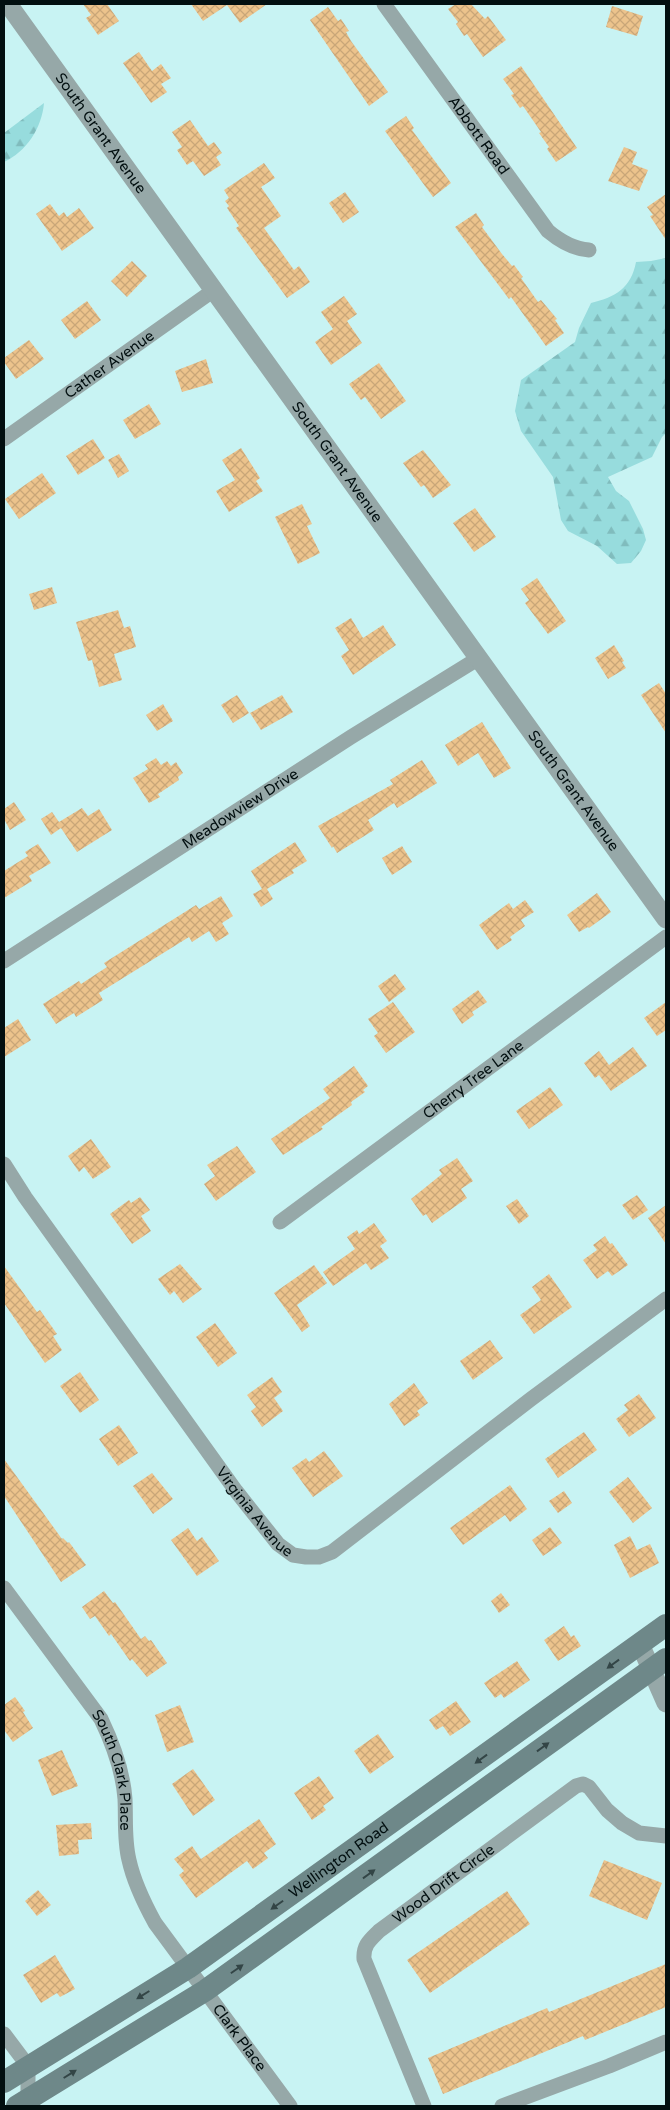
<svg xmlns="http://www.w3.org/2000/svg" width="670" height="2110" viewBox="0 0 670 2110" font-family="'Varela Round',sans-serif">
  <defs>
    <pattern id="forest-firs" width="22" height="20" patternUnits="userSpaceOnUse" patternTransform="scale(1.25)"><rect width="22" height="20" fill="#97dcdd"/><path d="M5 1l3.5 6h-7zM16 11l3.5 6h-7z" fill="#80bcbd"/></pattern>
    <pattern id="building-cross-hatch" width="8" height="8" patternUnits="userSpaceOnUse" patternTransform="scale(1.25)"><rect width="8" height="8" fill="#ecc38c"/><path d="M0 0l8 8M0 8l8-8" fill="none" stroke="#c9a678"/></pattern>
  </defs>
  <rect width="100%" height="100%" fill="#c8f3f3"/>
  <path fill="url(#forest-firs)" d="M44 103C42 128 26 152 4 162V133Z
    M666 258V433L662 437 652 457 608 477 616 491 629 501 643 529 646 540 641 551 631 563 617 564 597 546 568 531 561 520 553 477 521 431 515 411 521 380 575 342 579 328 591 303C616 297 631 288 636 262L651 261Z"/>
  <path fill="url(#building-cross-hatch)" d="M83 4H107L119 21 98 35 86 18 91 15Z
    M191 4H267L240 23 227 5 203 21Z
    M456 4H471L485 19 488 16 506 40 483 57 467 34 464 36 456 24 458 22 448 9Z
    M612 6 643 16 637 36 606 27Z
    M328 7 338 21 341 19 349 31 346 32 351 41 388 92 369 106 310 20Z
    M139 52 152 71 161 64 171 78 161 84 167 92 151 103 123 63Z
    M521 66 577 148 556 162 547 149 549 147 539 133 541 132 523 106 520 108 511 95 514 94 503 79Z
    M406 116 414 128 412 130 451 183 433 197 385 131Z
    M190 120 208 146 214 142 222 153 216 157 221 165 204 176 193 161 187 165 177 150 182 147 172 132Z
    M624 147 637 152 632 164 648 170 639 191 608 181Z
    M264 163 275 178 261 187 281 216 264 228 294 270 299 266 310 282 287 298 236 228 239 226 227 208 229 206 225 201 229 198 224 190Z
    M345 192 359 212 343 223 329 203Z
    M666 194V240L650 216 653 215 647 207Z
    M50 204 59 216 64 212 67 217 79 208 94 228 62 251 36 214Z
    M476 213 484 225 482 227 502 254 512 266 514 265 523 277 521 278 538 302 541 300 557 319 555 320 564 333 546 346 511 297 509 299 455 227Z
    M132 261 147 276 127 297 111 281Z
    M344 296 357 314 347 321 362 343 331 365 315 342 333 329 321 312Z
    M87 301 101 320 75 339 61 320Z
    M29 340 44 359 16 379 4 362V358Z
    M206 359 213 383 182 392 175 371Z
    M379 363 406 401 381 419 365 397 361 400 349 384Z
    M149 404 161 424 135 439 123 420Z
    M93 439 105 458 78 475 66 456Z
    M241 448 260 478 256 481 263 491 229 512 216 491 235 480 222 460Z
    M423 450 451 485 433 498 424 485 421 487 403 463Z
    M119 454 129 471 118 478 108 460Z
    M42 473 56 493 19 519 5 499Z
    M302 504 312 524 307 526 320 553 298 564 275 517Z
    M475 508 496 537 474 552 453 523Z
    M537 578 566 621 548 634 525 603 529 600 521 589Z
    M52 587 57 603 34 610 29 594Z
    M118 610 124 628 130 626 136 647 114 654 122 680 99 687 92 660 88 661 76 622Z
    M351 618 363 638 383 625 396 645 353 675 341 656 349 650 335 628Z
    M614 645 624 661 622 662 626 668 608 679 595 658Z
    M659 683 666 694V733L641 695Z
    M237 695 249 713 233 723 221 705Z
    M282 695 293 712 261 730 250 713Z
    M163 704 173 721 157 731 146 715Z
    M482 722 511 768 494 778 478 753 458 766 445 745Z
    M156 758 161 765 167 761 171 766 176 762 183 773 178 777 179 780 158 794 160 797 149 803 133 778 148 769 145 765Z
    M422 760 437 783 397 808 394 803 368 820 374 830 337 853 333 846 332 848 318 826 393 784 390 780Z
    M14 802 26 820 10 830 4 819V809Z
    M82 808 88 816 99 809 112 830 77 852 61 828 51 835 41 819 52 812 59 822Z
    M295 842 307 861 292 870 294 873 267 889 273 899 261 907 253 894 262 889 251 871Z
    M38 844 51 863 29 876 32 881 4 898V871L28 856 25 852Z
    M402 846 412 862 392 875 382 858Z
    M597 893 611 912 589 928 588 927 579 932 567 915Z
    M221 896 233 916 222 923 229 934 216 942 209 931 192 942 189 937 99 993 103 1000 76 1017 74 1013 56 1024 43 1004 79 981 81 984 107 967 104 963 196 905 199 909Z
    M525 900 534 912 521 920 525 926 510 937 512 940 497 950 479 925 509 903 513 909Z
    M395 974 406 989 389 1002 378 986Z
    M478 990 487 1002 472 1012 474 1015 462 1024 452 1009Z
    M393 1002 415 1032 386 1053 374 1036 378 1033 368 1019Z
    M666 1002V1030L657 1036 644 1018Z
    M18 1019 31 1040 4 1057V1028Z
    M633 1047 647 1066 611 1091 599 1075 595 1078 584 1063 599 1051 609 1065Z
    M354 1066 368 1086 363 1090 365 1092 351 1102 352 1105 321 1127 323 1129 283 1155 271 1139 330 1098 323 1089Z
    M550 1087 563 1105 529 1129 516 1111Z
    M91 1139 111 1167 93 1179 84 1167 79 1172 68 1156Z
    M237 1146 256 1172 216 1201 204 1184 215 1176 207 1165Z
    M457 1158 473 1181 461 1189 467 1198 432 1223 426 1214 423 1216 411 1199 442 1174 439 1170Z
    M637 1195 648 1210 633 1220 622 1205Z
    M140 1197 150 1210 141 1216 151 1231 132 1244 110 1214 129 1200 131 1203Z
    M517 1199 529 1216 519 1224 506 1206Z
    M666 1205V1244L648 1218Z
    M374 1223 387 1241 380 1246 389 1258 371 1270 366 1263 333 1286 323 1272 355 1249 347 1237 357 1230 359 1234Z
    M605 1236 610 1244 612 1243 628 1265 612 1276 608 1271 597 1279 583 1260 597 1250 593 1245Z
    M180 1264 202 1289 183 1303 174 1291 170 1295 158 1279Z
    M314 1265 327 1283 297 1305 310 1326 302 1332 274 1293Z
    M4 1266 37 1312 40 1310 57 1334 53 1336 62 1350 45 1363 4 1303Z
    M549 1274 572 1307 534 1334 520 1315 541 1300 532 1287Z
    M215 1323 237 1353 218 1367 196 1337Z
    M490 1340 503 1358 473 1380 460 1361Z
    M80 1372 99 1400 80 1413 60 1386Z
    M272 1377 282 1392 274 1398 283 1411 262 1427 251 1411 256 1407 247 1395Z
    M414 1383 428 1403 417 1411 420 1415 404 1426 389 1404Z
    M639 1394 656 1418 629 1437 616 1419 628 1410 624 1405Z
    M119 1425 138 1453 118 1466 99 1439Z
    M584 1432 597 1450 558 1478 545 1459Z
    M324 1451 343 1476 313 1497 292 1468 306 1458 309 1462Z
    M4 1459 62 1539 63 1538 68 1543 69 1542 86 1565 61 1582 4 1496Z
    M152 1473 173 1499 153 1514 133 1486Z
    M628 1477 652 1508 633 1523 609 1492Z
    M510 1485 527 1509 510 1522 505 1515 463 1545 450 1528Z
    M564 1491 572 1503 558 1513 549 1501Z
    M550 1527 562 1543 543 1556 532 1540Z
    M188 1528 197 1541 202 1537 219 1561 197 1576 171 1540Z
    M630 1536 637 1550 650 1544 659 1563 630 1578 614 1545Z
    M104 1591 113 1603 115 1602 141 1639 145 1636 149 1641 151 1640 167 1663 147 1677 132 1659 130 1661 111 1634 109 1636 95 1616 90 1619 82 1607Z
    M501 1593 510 1605 499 1613 491 1601Z
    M564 1626 571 1637 574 1635 581 1646 558 1661 544 1640Z
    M517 1661 530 1680 504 1698 501 1694 495 1698 484 1683Z
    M15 1697 25 1711 23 1712 33 1728 13 1742 4 1730V1705Z
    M456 1701 471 1722 450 1736 443 1726 436 1730 429 1720Z
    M180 1705 194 1742 167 1752 155 1715Z
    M378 1734 394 1757 370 1774 354 1751Z
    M62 1750 78 1786 52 1796 38 1760Z
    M193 1769 215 1800 193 1816 172 1784Z
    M319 1776 334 1798 323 1806 326 1810 312 1820 294 1793Z
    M259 1819 276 1844 264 1853 268 1858 253 1869 247 1861 196 1898 179 1875 184 1871 174 1859 192 1846 201 1859Z
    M91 1823 92 1839 78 1840 79 1854 59 1856 56 1825Z
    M604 1860 662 1883 647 1920 589 1896Z
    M38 1890 51 1905 37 1916 25 1901Z
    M507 1891 530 1924 430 1993 407 1960Z
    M55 1955 75 1989 60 1997 57 1993 41 2003 23 1975Z
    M666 1964V2007L585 2040 583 2036 443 2094 428 2058 547 2008 549 2012Z"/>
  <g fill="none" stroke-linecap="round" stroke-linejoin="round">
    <g stroke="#96a8a8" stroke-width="15">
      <path id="s1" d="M384 4 548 231C560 241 573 249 589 250"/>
      <path id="s2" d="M4 439 214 290"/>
      <path id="s3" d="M4 961 351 737 479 658"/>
      <path id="s4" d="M4 1164 25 1197 236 1491 278 1544 293 1555 306 1557H319L332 1552 531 1399 666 1299"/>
      <path id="s5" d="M280 1222 666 937"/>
      <path id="s6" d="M4 1588 101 1719C113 1744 123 1771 125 1799 126 1820 124 1840 129 1860 134 1883 144 1903 155 1923L290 2106"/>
      <path d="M4 2034 28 2066V2099"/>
      <path id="s7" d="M424 2106 364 1959C363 1945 370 1940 379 1931L576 1786 583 1784 589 1787 607 1810 622 1823 639 1833 666 1836"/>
      <path d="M502 2106 609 2066 666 2042"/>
    </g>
    <g stroke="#96a8a8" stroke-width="19">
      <path id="s8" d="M8 4 666 919"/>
      <path d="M640 1644 666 1703"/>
    </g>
    <g stroke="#6e8889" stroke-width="22">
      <path id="s9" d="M4 2082 188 1968 666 1625"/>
      <path d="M17 2106 206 1990 666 1659"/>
    </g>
  </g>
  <defs><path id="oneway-solid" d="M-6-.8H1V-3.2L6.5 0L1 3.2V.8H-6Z" transform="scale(1.25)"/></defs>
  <g fill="#334546">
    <use href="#oneway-solid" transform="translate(613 1664) rotate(144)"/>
    <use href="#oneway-solid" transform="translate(543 1747) rotate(-36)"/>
    <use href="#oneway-solid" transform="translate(481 1759) rotate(144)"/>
    <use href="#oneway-solid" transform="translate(369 1874) rotate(-36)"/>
    <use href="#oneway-solid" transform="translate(277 1905) rotate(145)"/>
    <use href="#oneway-solid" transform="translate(237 1969) rotate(-35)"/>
    <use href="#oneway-solid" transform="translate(143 1995) rotate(148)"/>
    <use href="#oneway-solid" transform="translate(70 2074) rotate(-32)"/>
  </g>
  <g text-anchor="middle" stroke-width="5" stroke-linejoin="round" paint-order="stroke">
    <g font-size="15" fill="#020f10" stroke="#fff">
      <text dy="5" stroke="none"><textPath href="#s8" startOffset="159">South Grant Avenue</textPath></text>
      <text dy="5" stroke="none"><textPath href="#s1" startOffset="162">Abbott Road</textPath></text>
      <text dy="5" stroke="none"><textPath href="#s2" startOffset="129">Cather Avenue</textPath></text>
      <text dy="5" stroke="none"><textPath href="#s8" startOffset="564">South Grant Avenue</textPath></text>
      <text dy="5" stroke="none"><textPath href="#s8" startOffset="969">South Grant Avenue</textPath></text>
      <text dy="5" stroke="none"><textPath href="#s3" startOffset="281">Meadowview Drive</textPath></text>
      <text dy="5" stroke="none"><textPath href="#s5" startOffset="240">Cherry Tree Lane</textPath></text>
      <text dy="5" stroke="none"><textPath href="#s4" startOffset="429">Virginia Avenue</textPath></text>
      <text dy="5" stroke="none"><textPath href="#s6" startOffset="216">South Clark Place</textPath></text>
      <text dy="5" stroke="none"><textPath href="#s9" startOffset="402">Wellington Road</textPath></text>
      <text dy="5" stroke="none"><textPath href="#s7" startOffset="272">Wood Drift Circle</textPath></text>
      <text dy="5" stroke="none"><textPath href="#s6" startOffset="519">Clark Place</textPath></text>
    </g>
  </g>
  <rect width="670" height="2110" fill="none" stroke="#020f10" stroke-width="10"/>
</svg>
